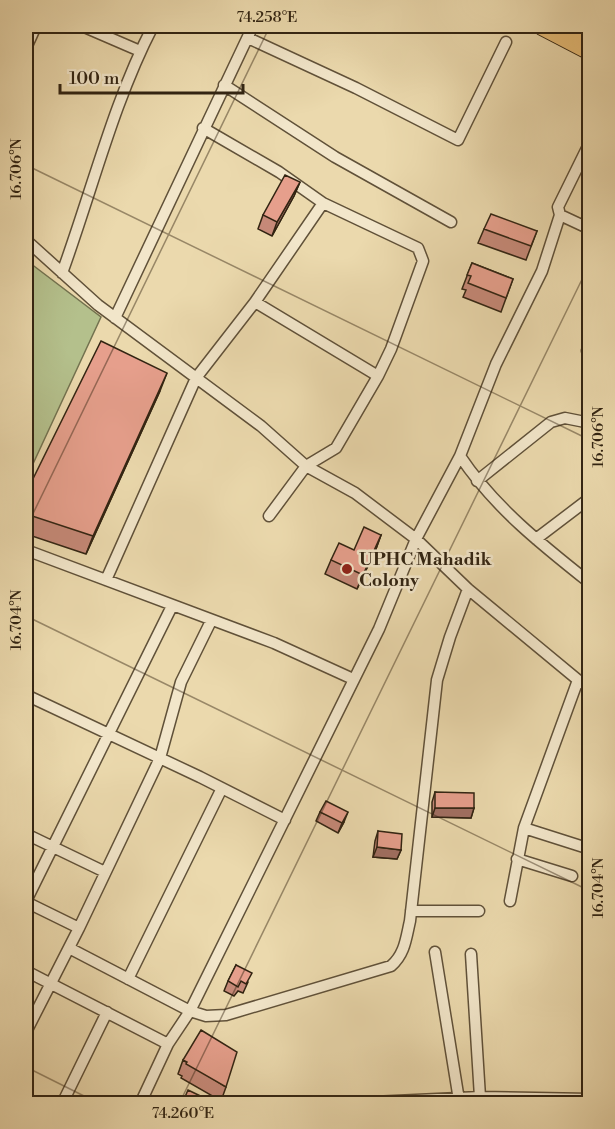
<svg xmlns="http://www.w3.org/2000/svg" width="615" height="1129" viewBox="0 0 615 1129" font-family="'Libre Bodoni',serif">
  <rect width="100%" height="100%" fill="#ebd9ad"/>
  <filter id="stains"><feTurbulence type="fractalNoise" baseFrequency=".00333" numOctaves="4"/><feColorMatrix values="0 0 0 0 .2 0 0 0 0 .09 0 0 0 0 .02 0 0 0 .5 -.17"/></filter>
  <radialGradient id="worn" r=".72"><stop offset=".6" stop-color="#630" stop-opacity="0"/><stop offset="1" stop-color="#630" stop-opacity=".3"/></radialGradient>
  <path fill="#b4c08c" stroke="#73724f" stroke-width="1.5" d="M26 260 101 317 26 479Z"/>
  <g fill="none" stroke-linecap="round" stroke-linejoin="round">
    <g stroke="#605139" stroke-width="13">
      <path id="minor" d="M82 26 140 51
        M248 38 356 88 458 140 506 42
        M26 48 36 26
        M224 85 335 157 451 222
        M203 128 279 172 323 203 255 302
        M323 203 418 248 423 261 391 349 378 376
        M560 215 590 229
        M26 240 98 305 261 426 306 466 355 493 416 539 468 589 578 680 590 686
        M62 273C92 191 113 103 153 26
        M115 318 253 26
        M587 351H590
        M460 456C494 507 542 545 590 583
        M477 481 551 422 565 418 590 423
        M536 539 590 498
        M26 550 274 643 353 679
        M106 580 196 378 255 302 378 376 336 448 306 466 269 516
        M26 695 200 777 285 820
        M524 828 590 849
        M26 834 105 872
        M517 859 572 876
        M26 901 172 606
        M510 901 524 828 578 680
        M26 902 79 928
        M411 911H479
        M69 948 190 1011 206 1016 226 1015 391 966C405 954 406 938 410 921L437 680 450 637 468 589
        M435 952 459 1100
        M471 954 480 1097
        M26 971 168 1044
        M128 979 222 788
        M26 1032 79 928 160 758 181 682 211 621
        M373 1102 480 1097 590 1099
        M62 1104 107 1012
        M140 1104 168 1044 190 1011 379 629 416 539 460 456 496 364 542 271 560 215 558 207 590 142"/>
    </g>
    <g stroke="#322412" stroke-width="20">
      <path id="trunk" d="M542 26 590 51
        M578 26 590 30"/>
    </g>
    <use href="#minor" stroke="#f2e6ca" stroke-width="10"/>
    <use href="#trunk" stroke="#e6bc76" stroke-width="18"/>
  </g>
  <path fill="#c68978" stroke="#322412" stroke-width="1.5" d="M300 182 294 196 272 236 258 229 263 215Z
    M484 229 537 231 526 260 478 243Z
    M472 263 513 279 501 312 463 297 466 290 462 289Z
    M160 391 86 554 26 534V493Z
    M381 535 376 549 357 589 325 574 331 560 354 550Z
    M435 792 474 808 471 818 432 817V802Z
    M320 812 344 822 338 833 316 821Z
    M378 831 401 850 397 859 373 857 375 841Z
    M236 965 248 982 243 993 238 991 234 996 224 991 228 981Z
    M183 1060 226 1087 221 1101 181 1078 182 1076 178 1074Z"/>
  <path fill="#a16f62" stroke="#322412" stroke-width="1.5" d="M300 182 294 196 272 236 277 222Z
    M167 373 160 391 86 554 93 536Z
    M381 535 376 549 357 589 363 575Z
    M435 808H474L471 818 432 817Z
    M348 812 344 822 338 833 342 823Z
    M377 847 401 850 397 859 373 857Z"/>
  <path fill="#e69f8c" stroke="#322412" stroke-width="1.5" d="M285 175 300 182 277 222 263 215Z
    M491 214 537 231 531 246 484 229Z
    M472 263 513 279 506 298 468 283 471 276 467 275Z
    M101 341 167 373 93 536 26 514V493Z
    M364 527 381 535 363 575 331 560 339 543 354 550Z
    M435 792 474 793V808H435Z
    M326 801 348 812 342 823 320 812Z
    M378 831 402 834 401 850 377 847Z
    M236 965 252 973 246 984 241 981 238 987 228 981Z
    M201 1030 237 1052 226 1087 186 1064 187 1062 183 1060Z
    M188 1090 217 1104H182Z"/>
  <path fill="none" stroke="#322412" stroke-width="1.5" stroke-opacity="0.45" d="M26 165 590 440M26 528 270 26M26 616 590 891M26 1067 100 1104M179 1104 590 263"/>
  <circle fill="#8f2418" stroke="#f2e6ca" stroke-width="2" cx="347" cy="569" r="6"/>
  <g text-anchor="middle" stroke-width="5" stroke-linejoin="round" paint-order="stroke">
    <g font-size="18" font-weight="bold" fill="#322412" stroke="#f2e6ca" text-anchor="start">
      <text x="359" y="565">UPHC Mahadik<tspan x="359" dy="21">Colony</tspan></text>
    </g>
  </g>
  <rect width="615" height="1129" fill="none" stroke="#ebd9ad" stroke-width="66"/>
  <path d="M60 84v9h183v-9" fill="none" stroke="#322412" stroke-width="3"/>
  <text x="69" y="84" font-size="18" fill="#322412" stroke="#f2e6ca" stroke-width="4.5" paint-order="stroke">100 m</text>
  <rect x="33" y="33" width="549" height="1063" fill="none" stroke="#322412" stroke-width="2"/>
  <g font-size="15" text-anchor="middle" fill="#322412">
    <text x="267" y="22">74.258°E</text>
    <text transform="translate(16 169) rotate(-90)" y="5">16.706°N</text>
    <text transform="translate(598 437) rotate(-90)" y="5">16.706°N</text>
    <text transform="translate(16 620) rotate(-90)" y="5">16.704°N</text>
    <text transform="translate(598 888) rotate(-90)" y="5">16.704°N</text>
    <text x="183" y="1118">74.260°E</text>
  </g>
  <rect width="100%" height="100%" filter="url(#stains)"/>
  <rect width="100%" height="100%" fill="url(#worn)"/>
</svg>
